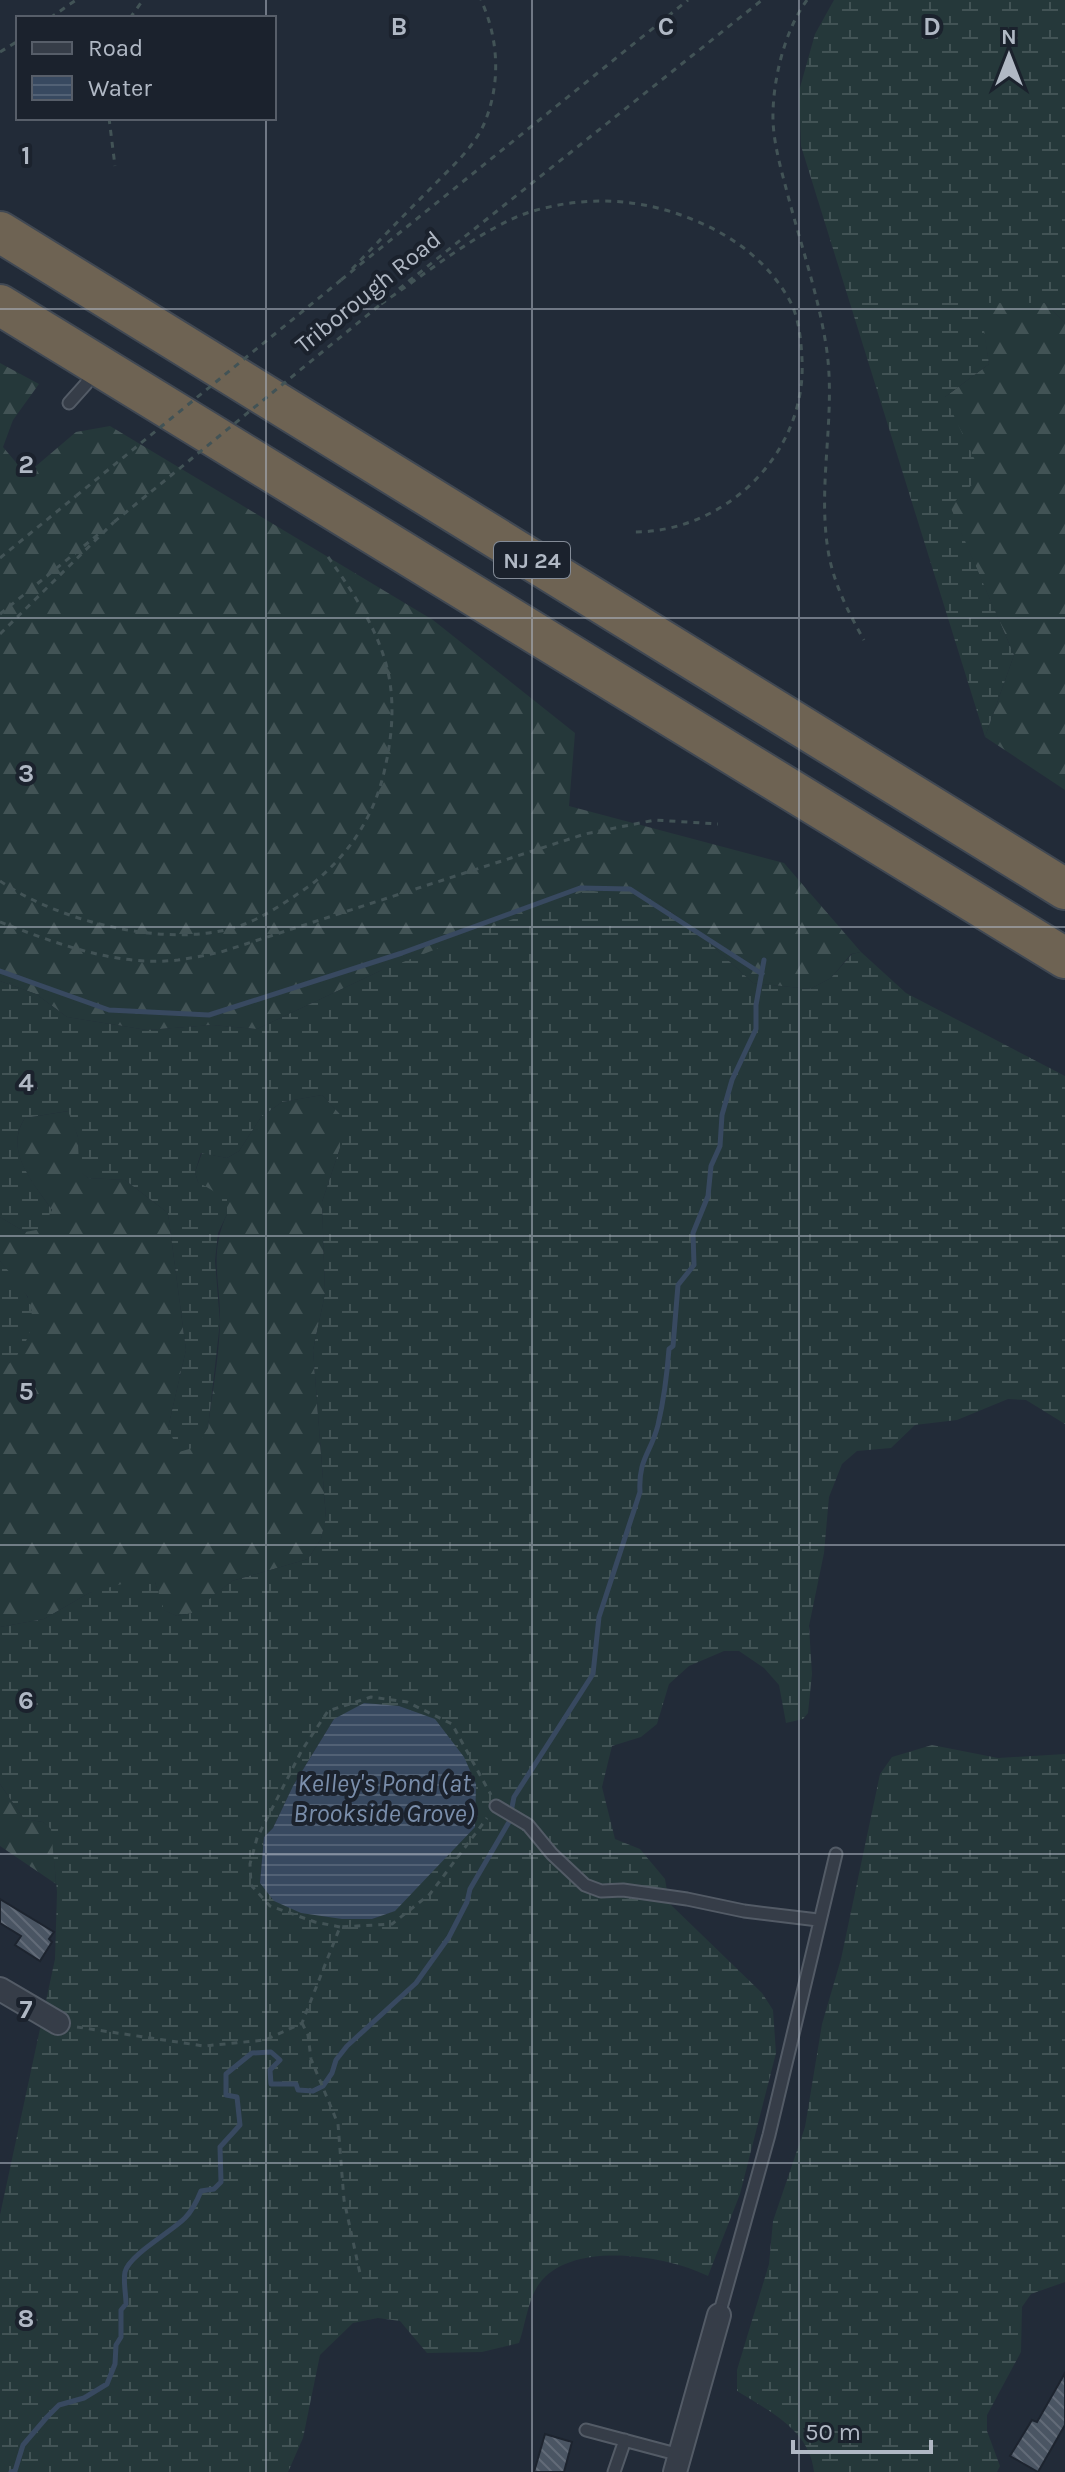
<svg xmlns="http://www.w3.org/2000/svg" width="1065" height="2472" viewBox="0 0 1065 2472" font-family="Karla,sans-serif">
  <defs>
    <pattern id="forest-firs" width="22" height="20" patternUnits="userSpaceOnUse" patternTransform="scale(2)"><rect width="22" height="20" fill="#25383a"/><path d="M5 1l3.5 6h-7zM16 11l3.5 6h-7z" fill="#425355"/></pattern>
    <pattern id="wetland-marsh" width="20" height="14" patternUnits="userSpaceOnUse" patternTransform="scale(2)"><rect width="20" height="14" fill="#25383a"/><path d="M1 5h8M5 5V1M11 12h8M15 12V8" fill="none" stroke="#425355"/></pattern>
    <pattern id="water-rules" width="6" height="5" patternUnits="userSpaceOnUse" patternTransform="scale(2)"><rect width="6" height="5" fill="#384960"/><path d="M0 2.5h6" fill="none" stroke="#526175"/></pattern>
    <pattern id="building-back-hatch" width="6" height="6" patternUnits="userSpaceOnUse" patternTransform="scale(2)"><rect width="6" height="6" fill="#4a5563"/><path d="M-1 5l2 2M0 0l6 6M5-1l2 2" fill="none" stroke="#626b78"/></pattern>
  </defs>
  <rect width="100%" height="100%" fill="#222b38"/>
  <path fill="url(#forest-firs)" d="M979 303H1045L1065 323V790L985 737 1014 655 949 505 945 397 989 364Z
    M0 363 39 384 13 420 3 447 19 466 29 472 76 432 110 426 433 620 575 733 569 806 784 863 861 952 851 954 831 978 810 989 753 983 693 928 655 900 380 971 257 1029 212 1025 147 1030 67 1017 36 994 0 981Z
    M322 1095 340 1114V1148L322 1202 325 1294 313 1350 326 1519 321 1539 308 1559 232 1581 193 1613 177 1616 163 1610 155 1582 89 1593 44 1619 0 1627V1367H4L28 1297 0 1261V1217L25 1232 52 1210C34 1183 3 1152 25 1118L69 1111 78 1137 80 1171 88 1178 125 1180 168 1213 186 1350 168 1428H208C212 1393 219 1358 220 1323 221 1280 208 1256 227 1214L198 1182 195 1172 202 1153 227 1158 239 1151 261 1117 282 1102Z
    M0 1784 24 1819 43 1822 52 1829 56 1884 0 1846Z"/>
  <path fill="url(#wetland-marsh)" fill-rule="evenodd" d="M834 0H1065V323L1045 303H980L989 364 945 397 982 475 950 506 1014 655 985 737 801 146 799 91 815 34Z
    M587 890 655 900 693 928 753 983 810 989 831 978 852 954 861 952 906 993 1065 1076V1424L1026 1400 1008 1399 957 1420 915 1425 891 1448 857 1451 842 1464 829 1497 824 1553 809 1626 812 1674 808 1713 803 1719 786 1723 779 1685 764 1668 739 1651H724L689 1666 669 1684 657 1724 641 1737 612 1746 602 1787 615 1839 640 1849 665 1879 669 1903 762 1993 773 2010 776 2053 740 2194 708 2276C665 2255 571 2240 539 2284 528 2299 525 2326 519 2343L482 2352 427 2353 400 2321 378 2318 353 2323 320 2355 303 2438 288 2472H0V2215L55 1959 57 1892 51 1829 43 1822 24 1819 0 1784V1627L44 1619 89 1593 140 1579 155 1582 164 1610 177 1616 192 1613 232 1581 308 1559 321 1539 326 1518 313 1350 325 1294 322 1202 340 1148V1114L322 1095 282 1102 261 1117 239 1151 227 1158 201 1153 195 1172 198 1182 227 1199V1214L218 1233 215 1261 220 1322 208 1428 196 1447 179 1452 168 1428 186 1350 168 1213 125 1180 88 1178 79 1171 78 1137 68 1111 25 1118C3 1151 34 1183 52 1210L42 1229 25 1232 0 1217V981L36 994 67 1017 147 1030 212 1025 257 1029 380 971ZM334 1719 474 1827 394 1911 372 1919 260 1883 264 1837 273 1828 293 1786Z
    M0 1261C9 1272 21 1284 27 1296 40 1322 25 1352 4 1368L0 1367Z
    M932 1745 998 1758 1065 1754V2282L1031 2294 1022 2307 1021 2352 987 2415V2431L1000 2466 997 2472H814C810 2430 769 2411 737 2391V2370L769 2264 773 2221 805 2127 822 2024 841 1959 880 1774 892 1757Z"/>
  <path fill="url(#water-rules)" d="M364 1703 399 1706 435 1719 464 1757 476 1784 475 1827 395 1911 372 1919H342L301 1913 274 1901 260 1883 264 1837 273 1828 293 1786 334 1719Z"/>
  <g fill="none" stroke-linecap="round" stroke-linejoin="round">
    <path stroke="#384960" stroke-width="5" d="M0 971 109 1010 209 1015 402 953 580 888 630 889 762 974
      M11 2472 15 2471 23 2445 47 2417 59 2405 84 2398 107 2384 115 2364 116 2345 121 2337V2310L126 2304C126 2294 123 2281 125 2272 129 2255 171 2232 185 2218 193 2210 197 2201 201 2191L214 2189 221 2182 220 2147 240 2125 237 2097 226 2095V2074L252 2053 271 2052 280 2060 270 2070 271 2084H296L298 2090 313 2091 323 2086 332 2073 336 2060 347 2046 416 1983 449 1937 467 1902 470 1889 509 1822 514 1797 593 1674 599 1617 640 1492C638 1459 651 1453 658 1425 664 1399 667 1375 669 1349L673 1346 678 1285 694 1265 693 1233 708 1196 711 1166 720 1146 722 1115 732 1080 756 1029V1005L764 960"/>
  </g>
  <path fill="url(#building-back-hatch)" stroke="#1d242f" stroke-width="2" d="M0 1899 54 1932 49 1939 52 1942 40 1961 15 1945 21 1936 0 1923Z
    M1065 2373V2425L1038 2472 1010 2456 1032 2420 1037 2422Z
    M545 2434 572 2442 564 2472H534Z"/>
  <g fill="none" stroke-linecap="round" stroke-linejoin="round">
    <g stroke="#535b66" stroke-width="15">
      <path id="lane" d="M69 403 86 384 94 368
        M496 1806 528 1825 552 1854 585 1885 601 1891 623 1890 687 1899 744 1911 818 1920
        M719 2315 769 2135 836 1854
        M586 2430 680 2455
        M614 2472 625 2440"/>
    </g>
    <g stroke="#535b66" stroke-width="26">
      <path id="street" d="M0 1989 58 2023
        M675 2472 719 2315"/>
    </g>
    <g stroke="#404853" stroke-width="44">
      <path id="highway" d="M0 232 1065 889
        M0 305 1065 958"/>
    </g>
    <path stroke="#425356" stroke-width="3" stroke-dasharray="6 6" stroke-linecap="butt" d="M807 0C784 31 772 83 773 121 774 145 781 169 787 192 800 242 818 294 826 345 837 413 817 482 828 550 833 582 848 612 864 640
      M50 18 76 0
      M130 18 143 0
      M0 52 18 41
      M109 118 115 166
      M352 269C377 243 403 216 429 190 449 169 476 147 486 119 501 80 498 37 481 0
      M341 280 688 0
      M399 289 762 0
      M381 304C421 277 485 226 530 212 579 197 629 197 678 214 724 230 765 256 790 301 799 318 801 340 802 359 807 454 725 533 632 532
      M0 558 76 496
      M0 614 100 533
      M0 634 114 522
      M0 881C61 923 179 953 250 922 272 912 292 898 312 884 350 854 375 815 385 768 392 737 395 704 388 672 378 628 352 591 326 554
      M0 922C55 943 117 967 178 960 192 958 207 955 221 952L585 834 655 820 718 824
      M340 1927 315 1922 270 1906 251 1885 250 1864 257 1838 302 1750 328 1711 371 1697 407 1702 452 1724 491 1795
      M302 2023 308 2035 311 2059 338 2124 344 2200 361 2278
      M77 2027 204 2046 265 2040 302 2023 340 1927 392 1924 430 1894 487 1818"/>
    <use href="#lane" stroke="#363d48" stroke-width="11"/>
    <use href="#street" stroke="#363d48" stroke-width="22"/>
    <use href="#highway" stroke="#6e6353" stroke-width="40"/>
    <path stroke="#425356" stroke-width="3" stroke-dasharray="6 6" stroke-linecap="butt" d="M76 496 341 280
      M114 522 381 304"/>
  </g>
  <path fill="none" stroke="#b0b8c4" stroke-width="2" stroke-opacity="0.55" d="M266 0V18M532 0V2472M799 0V2472M266 118V2472M0 309H1065M0 618H1065M0 927H1065M0 1236H1065M0 1545H1065M0 1854H1065M0 2163H1065"/>
  <g text-anchor="middle" stroke-width="8" stroke-linejoin="round" paint-order="stroke">
    <rect fill="#1b222d" stroke="#838b97" stroke-width="2" x="494" y="542" width="76" height="36" rx="6"/>
    <g font-size="22" font-weight="bold" fill="#b0b8c4">
      <text x="532" y="568">NJ 24</text>
    </g>
    <g font-size="24" fill="#b0b8c4" stroke="#1b222d">
      <text transform="translate(368 292) rotate(-39)" y="8">Triborough Road</text>
    </g>
    <g font-size="26" font-style="italic" fill="#7a8eab" stroke="#1b222d">
      <text x="384" y="1792">Kelley's Pond (at<tspan x="384" dy="30">Brookside Grove)</tspan></text>
    </g>
  </g>
  <g font-size="26" text-anchor="middle" font-weight="bold" fill="#b0b8c4" stroke="#1b222d" stroke-width="8" stroke-linejoin="round" paint-order="stroke">
    <text x="399" y="35">B</text>
    <text x="666" y="35">C</text>
    <text x="932" y="35">D</text>
    <text x="26" y="164">1</text>
    <text x="26" y="473">2</text>
    <text x="26" y="782">3</text>
    <text x="26" y="1091">4</text>
    <text x="26" y="1400">5</text>
    <text x="26" y="1709">6</text>
    <text x="26" y="2018">7</text>
    <text x="26" y="2327">8</text>
  </g>
  <rect x="16" y="16" width="260" height="104" fill="#1b222d" stroke="#575e69" stroke-width="2"/>
  <rect x="32" y="42" width="40" height="12" fill="#363d48" stroke="#575e69" stroke-width="2"/>
  <text x="88" y="56" font-size="24" fill="#b0b8c4">Road</text>
  <rect x="32" y="76" width="40" height="24" fill="url(#water-rules)" stroke="#575e69" stroke-width="2"/>
  <text x="88" y="96" font-size="24" fill="#b0b8c4">Water</text>
  <g transform="translate(1009 56)" stroke="#1b222d" stroke-width="6" paint-order="stroke">
  <path d="M0-6L14 30L0 20L-14 30Z" fill="#b0b8c4"/>
  <text y="-12" font-size="22" font-weight="bold" text-anchor="middle" fill="#b0b8c4">N</text>
  </g>
  <path d="M793 2440v12h138v-12" fill="none" stroke="#b0b8c4" stroke-width="4"/>
  <text x="805" y="2440" font-size="24" fill="#b0b8c4" stroke="#1b222d" stroke-width="6" paint-order="stroke">50 m</text>
</svg>
